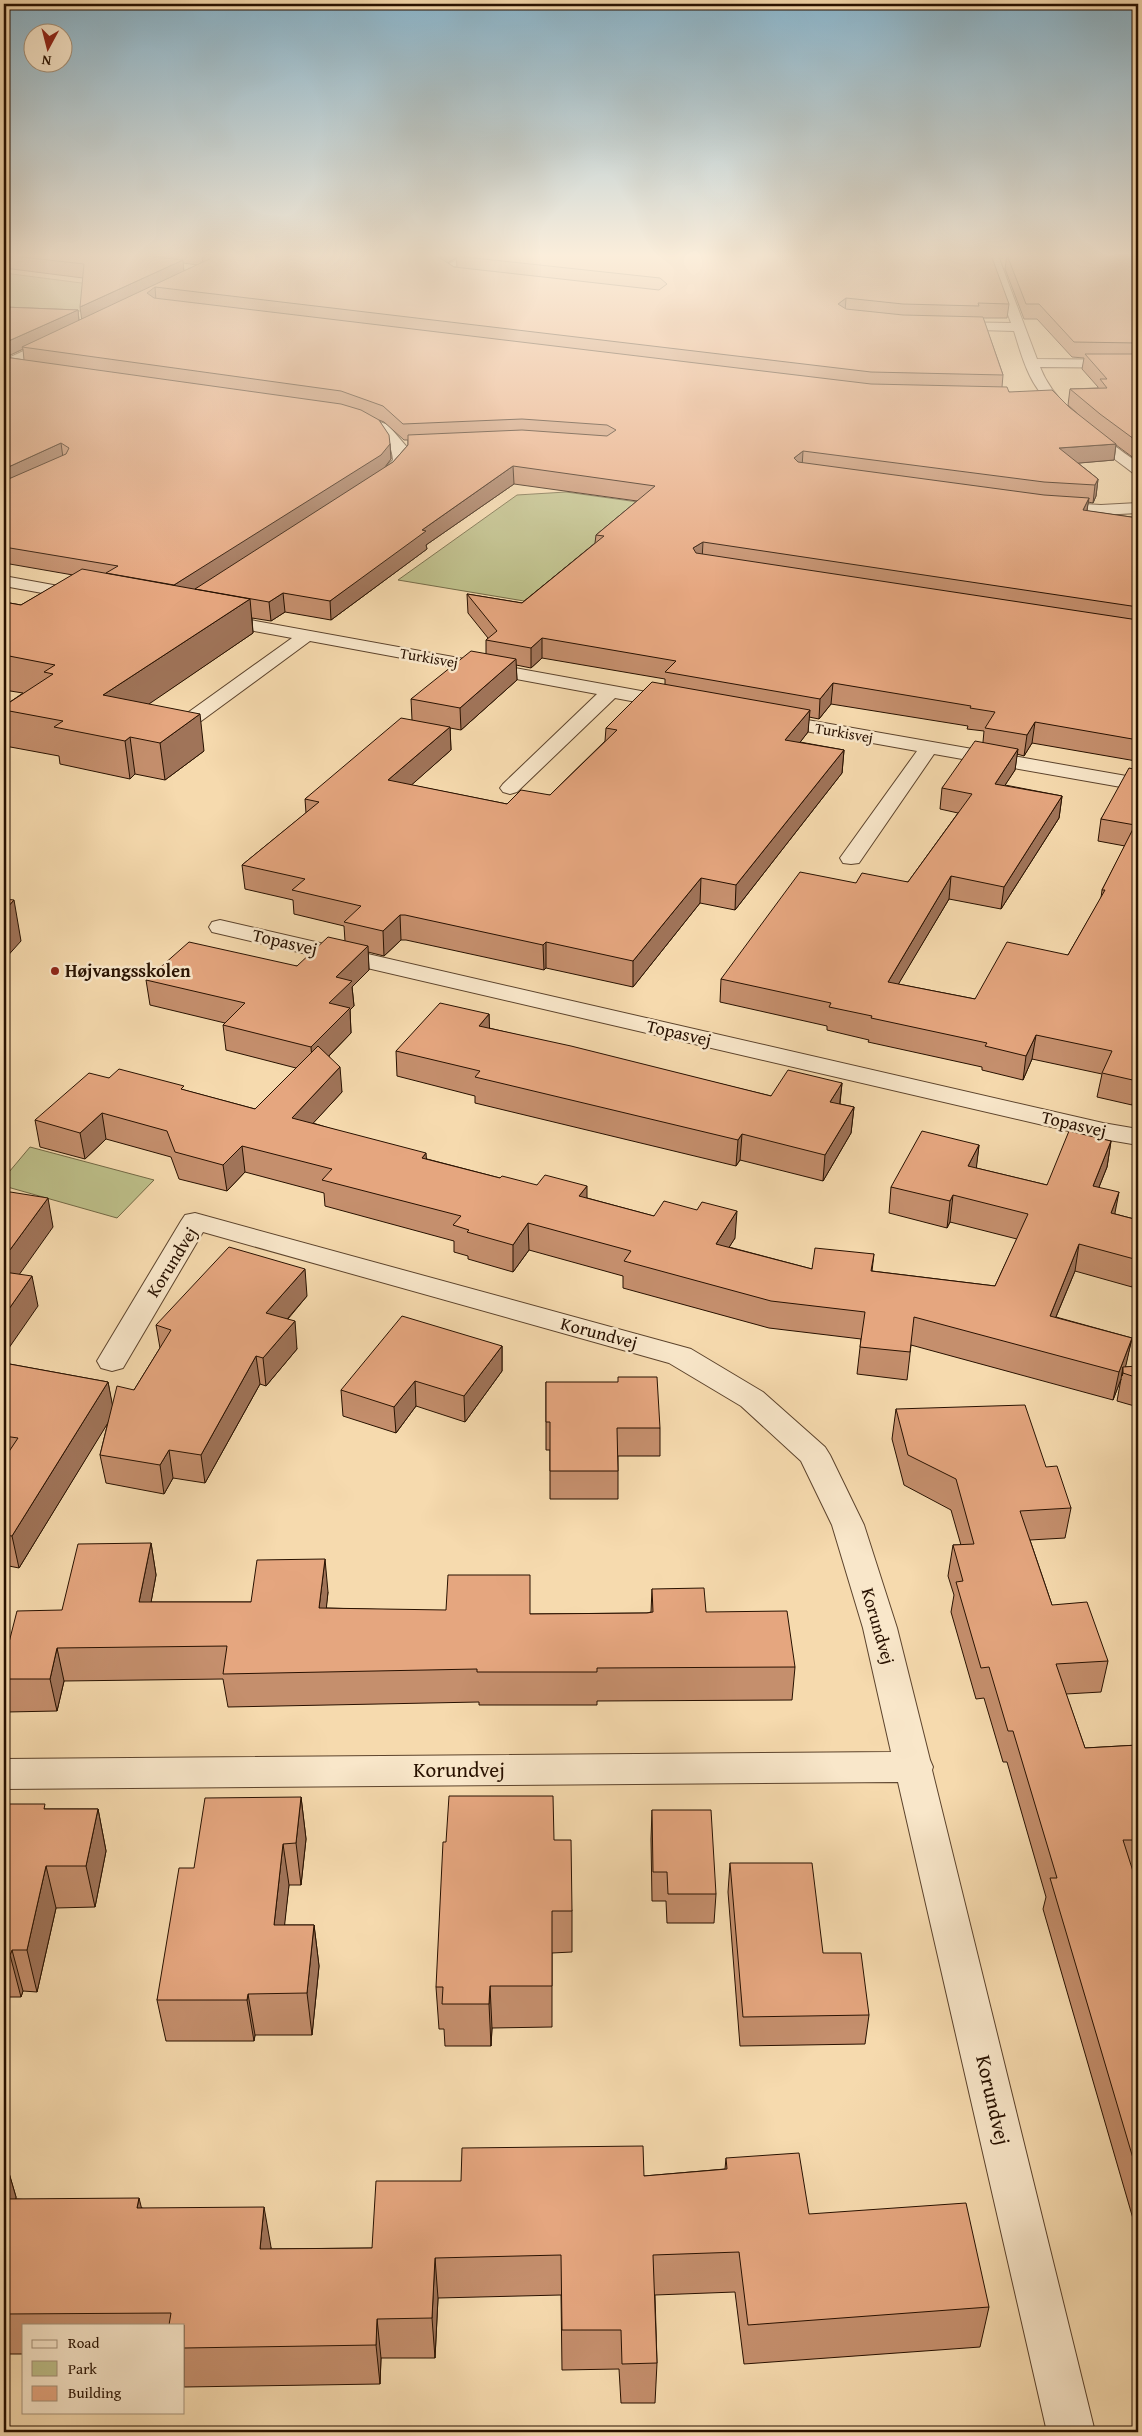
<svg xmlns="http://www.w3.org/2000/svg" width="1142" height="2436" viewBox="0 0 1142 2436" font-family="'Gentium Book Plus',serif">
  <rect width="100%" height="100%" fill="#f6daae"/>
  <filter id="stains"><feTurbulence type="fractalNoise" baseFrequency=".004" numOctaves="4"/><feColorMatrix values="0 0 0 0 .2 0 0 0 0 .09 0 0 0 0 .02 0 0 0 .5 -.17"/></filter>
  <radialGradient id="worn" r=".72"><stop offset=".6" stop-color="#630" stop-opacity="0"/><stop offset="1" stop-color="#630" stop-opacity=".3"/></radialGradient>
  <path fill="#bdbf89" stroke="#726844" d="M4 273 128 289 85 311 4 312Z
    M566 492 645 503 524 601 398 580 517 495Z
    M30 1147 154 1180 117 1218 4 1186V1178Z"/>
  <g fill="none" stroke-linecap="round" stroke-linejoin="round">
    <g stroke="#5c432c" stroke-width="2">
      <path id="minor" d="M468 253H482L453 270 475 275V279L451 278 439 270Z
        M936 253H997L1037 359 1138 360V368L1040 367C1056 409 1104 437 1138 463V474L1133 473C1100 447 1049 415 1030 376 1023 362 1019 347 1014 331L945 329 943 326 945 323 949 322 1011 323 988 259 941 256Z
        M58 335 62 336 64 339 62 342 4 369V360Z
        M356 413 388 425 406 446 407 461C400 472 390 484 377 487L370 483 393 460C391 433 373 429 351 420L349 417 351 414Z
        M1049 502 1101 505 1138 503V513L1101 515 1044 510 1041 507Z
        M4 576 86 591 92 592 94 596 92 600 86 601 4 586Z
        M217 614 674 697 681 699 683 703 681 707 674 709 615 698 517 792 510 794 503 792 500 788 503 784 597 694 310 641 193 727H179L176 723 179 719 292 638 211 623 208 619 211 615Z
        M773 714 1138 778V790L934 754 859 863 851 864 843 863 840 858 917 751 766 724 763 720 766 716Z
        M220 920 1103 1123 1138 1129V1145L1103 1139 212 932 209 927 212 922Z
        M195 1213 691 1349 763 1392 825 1447 830 1455 864 1525 897 1628 930 1760 933 1767 932 1770 1095 2432H1047L898 1782 4 1789V1759L891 1752 863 1628 832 1525 801 1461 741 1406 669 1363 203 1232 123 1368 112 1371 101 1368 97 1361 181 1221 185 1215Z"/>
    </g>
    <use href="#minor" fill="#f9e7ca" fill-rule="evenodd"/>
  </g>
  <path fill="#c58f6d" stroke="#281100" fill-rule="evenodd" d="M4 253H953L1009 304 1007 318H983L1003 375 1002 387 1009 392 1069 407 1080 416 1068 405 1070 389 1098 388V387L1082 369 1084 358 1072 357 1037 319H1024L1005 269 1007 255H1025L1024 253H1138V458L1135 459 1116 445 1114 460 1078 463 1098 479 1096 496 1093 503 1088 502 1087 511 1138 518V1092L1132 1105 1097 1097 1102 1074 1032 1059 1023 1080 982 1070V1067L868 1042 869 1040 827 1030V1026L720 1002 721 979 856 883 908 882 958 813 940 809 942 788 983 742 984 731 967 729 968 726 831 704 819 719 809 717 808 732 800 742 844 750 842 773 735 910 700 903 633 987 546 968 544 970 406 940H401L384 956 368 952 369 970 352 987 354 1006 350 1010 351 1033 329 1056 342 1092 313 1123 427 1159 500 1178 587 1198 735 1238 729 1247 812 1269 874 1254 872 1271 995 1286 1017 1239 950 1222 947 1228 889 1213 891 1187 979 1145 976 1168 1047 1185 1111 1141 1107 1167 1099 1187 1115 1214 1138 1220V1270L1132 1287 1075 1271 1056 1317 1132 1338 1125 1367 1138 1366V1407L1117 1401 1121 1379 1113 1400 911 1345 907 1380 857 1374 861 1339 769 1328 623 1288V1276L529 1250 513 1272 468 1259V1256L454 1252V1241L325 1206 324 1193 245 1172 227 1191 179 1179 171 1157 106 1139 85 1159 40 1147 35 1120 109 1078 184 1090 255 1109 296 1068 226 1050 223 1025 225 1023 150 1005 146 980 297 966 345 941 344 926 294 914 293 900 245 889 242 865 306 813 305 799 412 720 411 699 486 654V640L488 638 468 613 467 594 522 603 595 543 596 535 637 501 514 484 426 545 427 549 331 620 285 612 271 621 252 618 253 633 148 704 204 751 165 780 135 774 130 779 60 764 59 756 5 746 4 737V706L23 693 4 690V602L21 605 73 575 4 563V307L78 310 79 320 82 319 83 278 4 268ZM456 258 457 267H454L448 263ZM183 263 198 265 184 271ZM23 349 24 360 6 357ZM379 420 384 422 404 440H408V445L393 462 383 469 391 459 390 444ZM542 658 665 679V684L606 728 605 741 550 795 507 804 411 785 451 750 450 728 461 730 517 680 516 665 531 668ZM1032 743 1136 761 1135 769 1101 819 1098 841 1125 846 1102 890 1101 898 1068 955 975 999 898 984 949 899 1001 909 1059 818 1062 796 1005 785 1015 770 1017 754 1024 756Z
    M489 1014V1028L771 1096 842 1083 840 1104 854 1107 851 1133 823 1181 740 1160 736 1166 475 1103V1096L397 1076 396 1051Z
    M307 1296 288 1319 297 1349 266 1386 260 1384 205 1483 173 1478 164 1494 106 1483 100 1455 108 1422 19 1568 4 1565V1363L108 1382 112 1405 134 1390 160 1348 156 1325Z
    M502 1346V1371L465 1422 416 1406 396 1433 343 1416 341 1390Z
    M546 1382 660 1428V1456H618V1499H550V1450H546Z
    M896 1409 1046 1467 1071 1508 1065 1538 1030 1540 1052 1605 1108 1661 1101 1692 1066 1694 1085 1748 1138 1745V1870H1133L1138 1887V2246L1135 2234 1136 2229 1043 1909 1046 1897 1007 1762H1003L984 1698 976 1699 951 1612 954 1595 948 1576 953 1545H961L951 1510 904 1485 892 1439Z
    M151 1543 156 1575 151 1602H251L328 1592 326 1608 531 1614 647 1613 651 1612 652 1589 706 1612 795 1667 792 1700 597 1701V1705H479V1702L228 1707 223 1679 64 1681 57 1711 7 1712 4 1697V1679L62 1610Z
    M301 1797 306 1839 301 1885H289L284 1925H314L319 1966 312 2035H255L254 2041H166L157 2000 194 1868Z
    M4 1804 46 1809H98L106 1851 95 1907 56 1908 37 1992 23 1991 21 1997H4Z
    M652 1810 716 1894 714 1923H667L666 1901H652L651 1839Z
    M554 1840 572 1911V1952L552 1953V2027L492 2028 491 2046H445L444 2029H439L436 1987Z
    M730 1863 823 1953 869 2015 865 2044 740 2046 728 1892Z
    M4 2156 16 2197V2199L142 2208 271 2247V2249L372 2248 461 2181 644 2176 725 2169 726 2158 809 2214 989 2307 980 2347 744 2364 735 2292 655 2295 657 2363 655 2403H621L619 2369 562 2370 561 2295 438 2298 435 2358H381L380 2384 184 2387V2325H24V2354H4Z"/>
  <path fill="#a07459" stroke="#281100" d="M202 253H228L203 265Z
    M441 253H464L456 256V258L437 269V256Z
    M183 260 184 274 155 287 156 301 82 322 80 307Z
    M846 298 845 312 838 304Z
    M78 310 79 323 22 347 23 349 4 358V343Z
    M1138 442V458L1135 459Z
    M61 443 63 458 4 485V469Z
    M390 444 391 459 382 471 173 604 171 587Z
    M1116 444 1114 460 1057 465 1059 448Z
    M803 451 802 468 794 458Z
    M513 466 514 484 426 545 427 549 331 620 330 601 422 530Z
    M1098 479 1096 496 1093 503 1095 485Z
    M1089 498 1086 516 1083 510Z
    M703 542 702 560 692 566 693 548Z
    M283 593 285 612 271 621 269 602Z
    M250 599 253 633 108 732 103 695Z
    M542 638V658L531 668V648Z
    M516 659 517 680 461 730 460 708Z
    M833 683 831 704 819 719 820 699Z
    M810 710 808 732 784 763 785 740Z
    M200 714 204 751 165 780 160 743Z
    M1035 722 1032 743 1024 756 1027 735Z
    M450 727 451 750 390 804 388 780Z
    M130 737 135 774 130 779 125 741Z
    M1018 749 1015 770 992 805 995 784Z
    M844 750 842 773 735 910 736 885Z
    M1062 796 1059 818 1001 909 1004 887Z
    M951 876 949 899 886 1005 888 982Z
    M701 878 700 903 633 987V961Z
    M14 900 21 941 4 960V911Z
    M400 915 401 940 384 956 383 931Z
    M546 942V968L544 970 543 945Z
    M368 946 369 970 352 987 354 1006 350 1010 351 1033 313 1072 311 1047 329 1003 336 977Z
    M489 1014 490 1040 479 1026Z
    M1036 1035 1032 1059 1023 1080 1026 1056Z
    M340 1067 342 1092 294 1144 292 1118Z
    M1138 1078V1092L1132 1105 1137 1081Z
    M842 1083 839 1109 830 1102Z
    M854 1107 851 1133 823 1181 825 1155Z
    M102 1113 106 1139 85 1159 80 1133Z
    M742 1134 740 1160 736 1166 738 1140Z
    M1111 1141 1107 1167 1089 1212 1093 1186Z
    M979 1145 976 1171 968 1166Z
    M242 1146 245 1172 227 1191 223 1165Z
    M426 1153 428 1179 422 1158Z
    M587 1186V1213L579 1196Z
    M1119 1192 1114 1218 1111 1213Z
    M953 1195 950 1222 947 1228 950 1201Z
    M48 1198 53 1227 4 1296V1258Z
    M737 1211 735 1238 714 1271 716 1244Z
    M528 1223 529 1250 513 1272V1245Z
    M1079 1244 1075 1271 1045 1343 1050 1316Z
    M1138 1258V1270L1132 1287Z
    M305 1269 307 1296 269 1340 266 1313Z
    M32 1276 38 1306 4 1355V1316Z
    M295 1321 297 1349 266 1386 263 1358Z
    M1132 1338 1126 1365 1122 1376 1123 1367 1121 1379 1113 1400 1119 1372Z
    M502 1346V1371L465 1422 464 1396Z
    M256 1356 260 1384 205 1483 201 1455Z
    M415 1381 416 1406 396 1433 394 1407Z
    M108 1382 114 1413 19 1568 12 1536Z
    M169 1450 173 1478 164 1494 160 1465Z
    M151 1543 156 1575 145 1635 139 1602Z
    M325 1559 328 1592 323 1641 319 1608Z
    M57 1648 64 1681 57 1711 50 1679Z
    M301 1797 306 1839 301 1885 296 1843Z
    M98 1809 106 1851 95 1907 86 1866Z
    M283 1844 289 1885 280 1967 274 1925Z
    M46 1866 56 1908 37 1992 27 1950Z
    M314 1925 319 1966 312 2035 307 1993Z
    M12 1950 23 1991 21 1997 10 1955Z
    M490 1986 492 2028 491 2046 489 2004Z
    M248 1994 255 2035 254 2041 247 2000Z
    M4 2156 16 2197 8 2240 4 2228Z
    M139 2198 149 2238 137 2208Z
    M264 2207 271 2247 267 2290 260 2249Z
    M435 2258 438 2298 435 2358 432 2318Z
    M377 2319 381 2358 380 2384 376 2345Z"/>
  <path fill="#e5a67f" stroke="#281100" d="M4 253H123L183 260 80 307 84 264 4 255Z
    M222 253H441L437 256 454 267 659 290 667 284 660 278 456 256 461 253H953V254L991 255 1009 304 978 303 979 306 903 304 846 298 838 304 846 309 903 315 983 317 1003 375 871 372 155 287 147 293 154 298 871 384 1007 387 1009 392 1052 390 1069 407 1116 444 1059 448 1098 479 1095 485 1044 482 803 451 794 458 798 462 1044 495 1089 498 1083 510 1138 518V607L703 542 693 548 696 553 1138 620V740L1035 722 1027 735 985 728 995 712 970 708 971 706 833 683 820 699 665 672 676 661 542 638 531 648 486 640 497 631 467 594 522 603 604 536 596 535 655 486 513 466 422 530 426 531 330 601 283 593 269 602 195 589 393 462 408 445V435L522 430 607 436 616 430 607 425 522 419 403 424 383 406 341 391 22 347Z
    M1032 253H1138V343L1074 342 1039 304H1026L1007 255H1033Z
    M4 307 78 310 4 343Z
    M1085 354H1138V442L1100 414 1070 389 1107 388 1100 379H1107Z
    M4 357 341 404 361 410 379 420 389 435 390 444 381 455 174 585 106 573 118 566 4 547V481L66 454 69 448 61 443 4 469Z
    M82 569 250 599 103 695 200 714 160 743 130 737 125 741 54 727 63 721 4 710V706L53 674 44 672 55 665 4 655V602L21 605Z
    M471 651 516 659 460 708 411 699Z
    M652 682 810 710 785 740 844 750 736 885 701 878 633 961 546 942 543 945 405 915H400L383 931 344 922 361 906 292 890 305 879 242 865 319 802 305 799 401 718 450 727 388 780 507 804 521 790 550 795 617 730 606 728Z
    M975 741 1018 749 995 784 1062 796 1004 887 951 876 888 982 975 999 1007 942 1068 955 1105 890H1102L1135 825 1101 819 1129 768 1138 770V1078L1137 1081 1102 1073 1112 1051 1036 1035 1026 1056 985 1046 987 1043 871 1018 872 1016 829 1007 831 1003 721 979 800 872 856 883 862 873 908 882 972 794 942 788Z
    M4 899 14 900 4 911Z
    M328 937 368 946 336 977 352 981 329 1003 350 1008 311 1047 223 1025 245 1003 146 980 189 942 297 966Z
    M440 1003 489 1014 479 1026 571 1046 771 1096 788 1070 842 1083 830 1102 854 1107 825 1155 742 1134 738 1140 475 1077 480 1071 396 1051Z
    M318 1046 340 1067 292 1118 426 1153 422 1158 500 1178 502 1176 537 1185 545 1175 587 1186 579 1196 654 1216 664 1201 697 1210 702 1202 737 1211 716 1244 812 1269 815 1248 874 1254 871 1271 995 1286 1028 1214 953 1195 950 1201 891 1187 922 1131 979 1145 968 1166 1047 1185 1069 1131 1111 1141 1093 1186 1119 1192 1111 1213 1138 1220V1260L1079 1244 1050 1316 1132 1338 1119 1372 914 1317 910 1352 860 1347 865 1312 771 1301 624 1261 631 1251 528 1223 513 1245 467 1232 469 1230 453 1225 461 1216 322 1180 332 1169 242 1146 223 1165 175 1152 167 1131 102 1113 80 1133 35 1120 89 1073 109 1078 119 1069 184 1086 181 1089 255 1109Z
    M4 1191 48 1198 4 1258Z
    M229 1247 305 1269 266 1313 295 1321 263 1358 256 1356 201 1455 169 1450 160 1465 100 1455 117 1386 134 1390 171 1330 156 1325Z
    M4 1272 32 1276 4 1316Z
    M402 1316 502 1346 464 1396 415 1381 394 1407 341 1390Z
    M4 1363 108 1382 12 1536 4 1535V1459L18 1438 4 1436Z
    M1138 1366V1378L1123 1373V1367Z
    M618 1377H657L660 1428H617L618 1471H550V1422H546V1382H618Z
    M1025 1405 1046 1467 1057 1466 1071 1508 1020 1511 1052 1605 1087 1602 1108 1661 1056 1664 1085 1748 1138 1745V1840H1123L1138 1887V2175L1050 1878H1057L1013 1731H1008L989 1667 981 1668 956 1582 963 1581 953 1545 974 1544 956 1479 908 1455 896 1409Z
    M151 1543 139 1602H251L257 1560 325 1559 319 1608 446 1610 448 1575H530V1614L647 1613 653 1612 652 1589 704 1588 706 1612 787 1611 795 1667 597 1668V1672H477V1669L223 1674 227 1646 57 1648 50 1679H4V1662L17 1611 62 1610 78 1544Z
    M449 1796H553L554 1840H571L572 1911H552V1986H490L489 2004H442L443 1987H436L443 1842H446Z
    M301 1797 296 1843 283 1844 274 1925H314L307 1993 248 1994 247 2000H157L179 1868H194L205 1798Z
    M4 1804H45L44 1809H98L86 1866H46L27 1950H12L10 1955H4Z
    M652 1810H711L716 1894H668L667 1872H653Z
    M730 1863H812L823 1953H861L869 2015 743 2017Z
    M643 2146 644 2176 727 2169 726 2158 799 2153 809 2214 966 2203 989 2307 748 2325 739 2252 653 2255 657 2363 622 2364 621 2330H562L561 2255 435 2258 432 2318 377 2319 376 2345 184 2348V2325H169L171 2313 4 2314V2199L139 2198 137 2208 264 2207 260 2249 372 2248 376 2181H461L462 2148Z"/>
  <linearGradient id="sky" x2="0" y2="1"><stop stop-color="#8ab7cf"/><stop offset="0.43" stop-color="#fbeedb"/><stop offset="1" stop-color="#fbeedb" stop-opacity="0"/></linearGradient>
  <rect width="1142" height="594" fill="url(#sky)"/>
  <circle fill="#8f2418" stroke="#f9e7ca" stroke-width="2" cx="55" cy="971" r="5"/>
  <g text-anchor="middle" stroke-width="5" stroke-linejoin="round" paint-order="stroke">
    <g font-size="15" fill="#281100" stroke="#f9e7ca">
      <text transform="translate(429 658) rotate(10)" y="5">Turkisvej</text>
      <text transform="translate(844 733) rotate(10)" y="5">Turkisvej</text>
    </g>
    <g font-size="18" fill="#281100" stroke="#f9e7ca">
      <text transform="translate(285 942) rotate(13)" y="6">Topasvej</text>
      <text transform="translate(679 1033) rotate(13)" y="6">Topasvej</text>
      <text transform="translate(1074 1124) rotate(13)" y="6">Topasvej</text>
      <text transform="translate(172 1262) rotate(-58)" y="6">Korundvej</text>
      <text transform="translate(599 1333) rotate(15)" y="6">Korundvej</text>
      <text transform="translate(878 1626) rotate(74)" y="6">Korundvej</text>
    </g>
    <g font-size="18" font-weight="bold" fill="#281100" stroke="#f9e7ca" text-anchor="start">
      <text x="65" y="977">Højvangsskolen</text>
    </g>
    <g font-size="21" fill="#281100" stroke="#f9e7ca">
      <text x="459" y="1777">Korundvej</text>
      <text transform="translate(993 2100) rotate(77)" y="7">Korundvej</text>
    </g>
  </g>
  <rect width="1142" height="2436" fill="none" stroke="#f6daae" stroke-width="20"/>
  <rect x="5" y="5" width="1132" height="2426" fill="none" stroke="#281100" stroke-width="2.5"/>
  <rect x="10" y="10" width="1122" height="2416" fill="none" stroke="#281100"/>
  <rect x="22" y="2324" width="162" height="90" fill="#f9e7ca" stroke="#a59179"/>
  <rect x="32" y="2340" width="25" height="8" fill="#f9e7ca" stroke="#a59179"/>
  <text x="68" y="2348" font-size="15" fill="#281100">Road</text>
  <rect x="32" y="2361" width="25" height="15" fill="#bdbf89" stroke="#a59179"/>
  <text x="68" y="2374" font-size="15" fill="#281100">Park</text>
  <rect x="32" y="2386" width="25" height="15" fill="#e5a67f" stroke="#a59179"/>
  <text x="68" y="2398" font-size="15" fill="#281100">Building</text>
  <g transform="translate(48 48) rotate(187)"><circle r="24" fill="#f9e7ca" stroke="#a59179"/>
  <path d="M0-4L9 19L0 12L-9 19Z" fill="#8f2418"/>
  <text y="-8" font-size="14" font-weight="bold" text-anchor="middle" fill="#281100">N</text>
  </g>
  <rect width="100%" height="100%" filter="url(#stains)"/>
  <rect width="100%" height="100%" fill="url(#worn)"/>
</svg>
